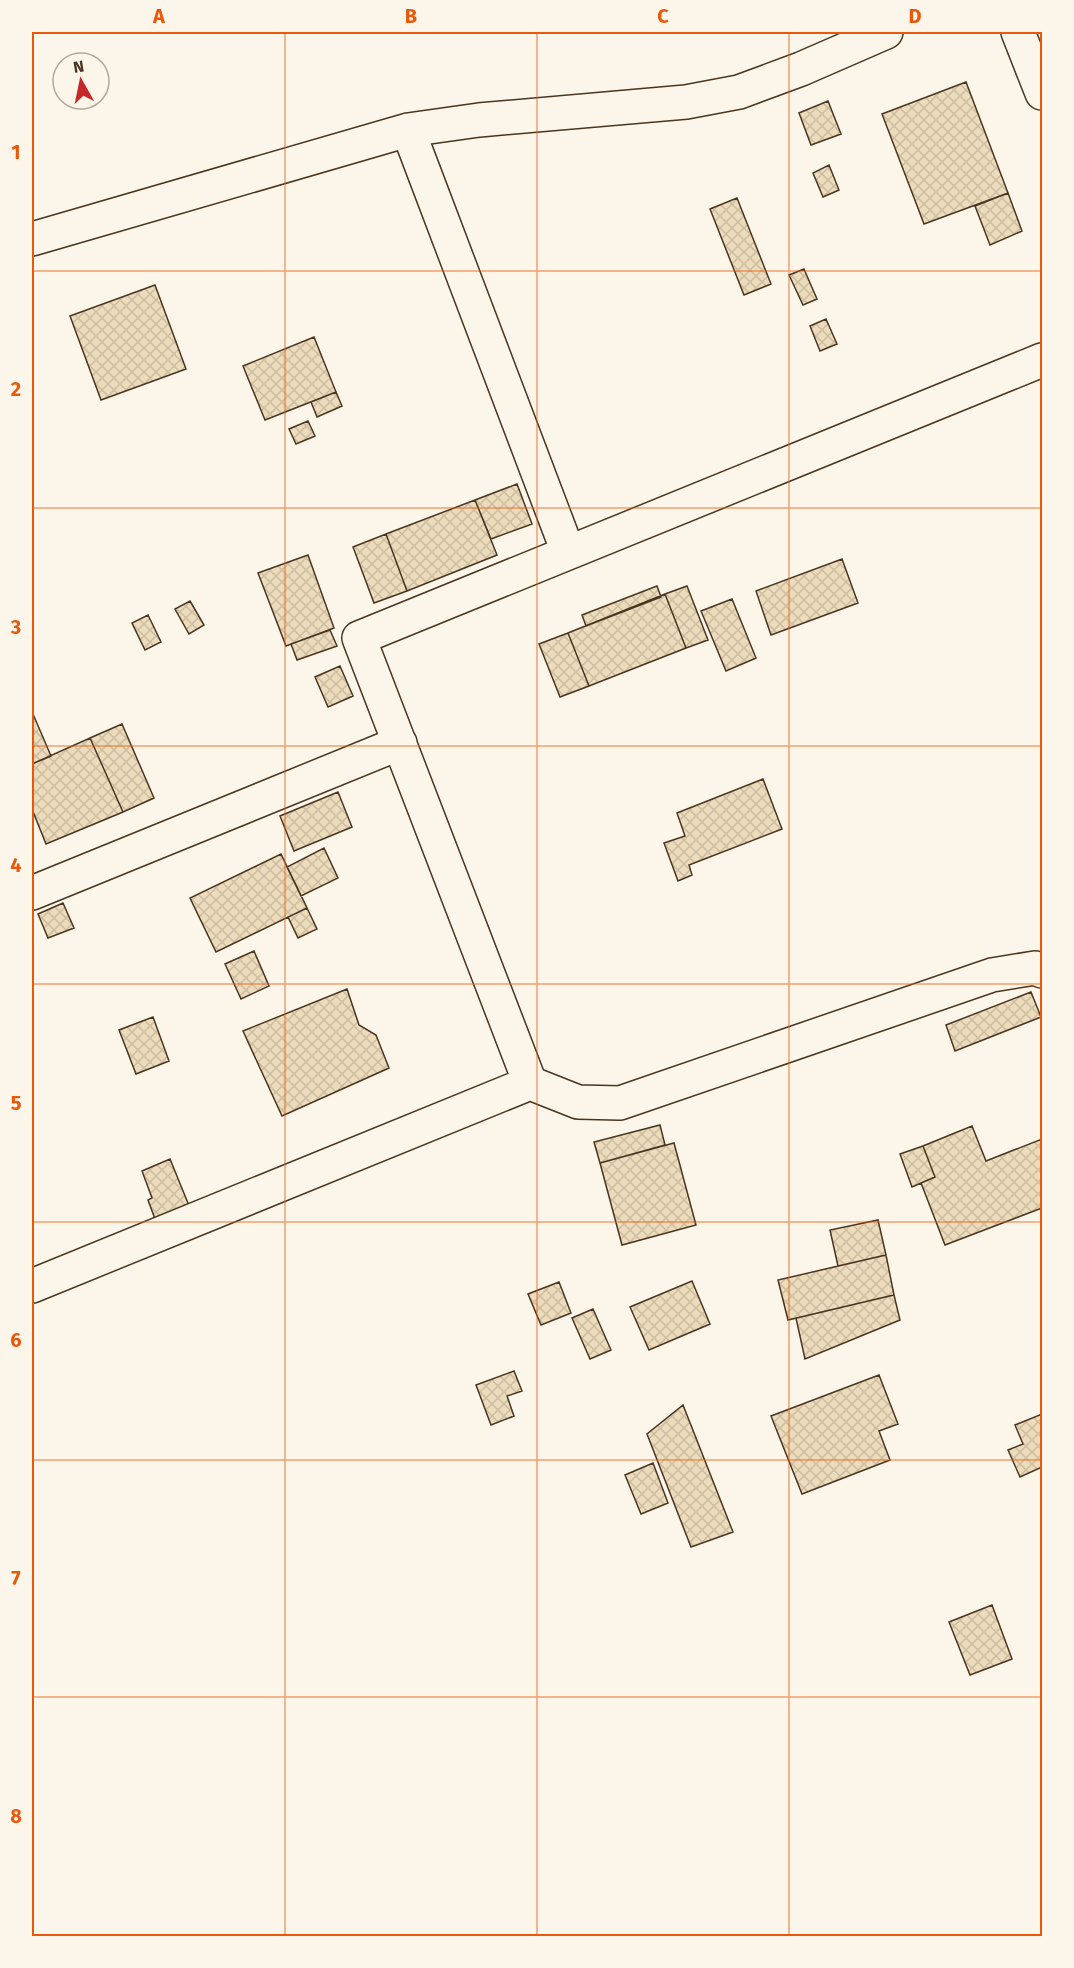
<svg xmlns="http://www.w3.org/2000/svg" width="1074" height="1968" viewBox="0 0 1074 1968" font-family="'Fira Sans',sans-serif">
  <defs>
    <pattern id="building-cross-hatch" width="8" height="8" patternUnits="userSpaceOnUse" patternTransform="scale(1.5)"><rect width="8" height="8" fill="#ecdcbc"/><path d="M0 0l8 8M0 8l8-8" fill="none" stroke="#ccbda1"/></pattern>
  </defs>
  <rect width="100%" height="100%" fill="#fbf6e9"/>
  <path fill="url(#building-cross-hatch)" stroke="#4a3520" stroke-width="1.5" d="M966 82 1008 193 924 224 882 114Z
    M828 101 841 134 811 145 799 113Z
    M829 165 839 190 823 197 813 173Z
    M1008 193 1022 231 990 245 975 206Z
    M737 198 771 284 744 295 710 209Z
    M804 269 817 299 803 305 789 275Z
    M155 285 186 369 101 400 70 316Z
    M826 319 837 344 820 351 810 326Z
    M314 337 336 392 265 420 243 366Z
    M336 392 342 406 317 417 311 402Z
    M308 421 315 436 296 444 289 429Z
    M517 484 532 524 491 539 475 500Z
    M475 500 497 555 407 591 386 534Z
    M386 534 407 591 374 603 353 547Z
    M308 555 334 628 286 646 258 573Z
    M842 559 858 603 771 635 756 591Z
    M657 586 661 597 586 626 582 615Z
    M687 586 708 640 686 648 665 594Z
    M665 594 686 648 589 686 568 633Z
    M732 599 756 658 726 671 701 611Z
    M190 601 204 625 189 634 175 609Z
    M148 615 161 642 145 650 132 623Z
    M330 630 337 646 297 660 291 644Z
    M568 633 589 686 560 697 539 644Z
    M340 666 353 696 328 707 315 677Z
    M33 714 51 756 32 764V714Z
    M122 724 154 798 123 812 90 738Z
    M90 738 123 812 46 844 32 809V764Z
    M763 779 782 829 689 865 692 875 678 881 664 843 685 836 677 813Z
    M338 792 352 827 294 851 280 816Z
    M324 848 338 878 301 896 287 867Z
    M281 854 307 908 216 952 190 898Z
    M63 903 74 928 48 938 38 914Z
    M307 908 317 929 298 938 288 917Z
    M254 951 269 986 241 999 225 964Z
    M347 989 359 1025 376 1035 389 1068 282 1116 243 1031Z
    M1031 992 1041 1017 955 1051 946 1025Z
    M153 1017 169 1061 136 1074 119 1030Z
    M660 1125 665 1145 600 1163 594 1142Z
    M972 1126 986 1161 1042 1139V1208L945 1245 921 1183 935 1177 923 1146Z
    M674 1143 696 1225 622 1245 600 1163Z
    M923 1146 935 1177 912 1187 900 1154Z
    M170 1159 192 1213 158 1227 148 1200 152 1198 142 1171Z
    M878 1220 886 1255 838 1266 830 1230Z
    M886 1255 894 1295 788 1320 778 1280Z
    M692 1281 710 1324 649 1350 630 1307Z
    M559 1282 571 1313 541 1325 528 1294Z
    M894 1295 900 1320 805 1359 796 1318Z
    M593 1309 611 1350 590 1359 572 1318Z
    M514 1371 522 1391 507 1396 514 1416 491 1425 476 1385Z
    M879 1375 898 1424 879 1431 890 1460 802 1494 771 1416Z
    M683 1405 733 1532 691 1547 647 1434Z
    M1042 1414V1467L1020 1477 1008 1450 1023 1444 1015 1425Z
    M653 1463 668 1503 641 1514 625 1475Z
    M992 1605 1012 1659 970 1675 949 1622Z"/>
  <g fill="none" stroke-linecap="round" stroke-linejoin="round">
    <g stroke="#4a3520" stroke-width="36">
      <path id="minor" d="M408 130 568 552
        M32 239 408 130 479 120 686 102 739 92 801 69 886 32
        M32 893 400 743
        M530 1083 578 1102 620 1103 992 975 1035 968 1042 971
        M32 1286 530 1083 359 638 1042 360"/>
    </g>
    <g stroke="#4a3520" stroke-width="36">
      <path id="primary" d="M1018 32 1042 93"/>
    </g>
    <use href="#minor" stroke="#fbf6e9" stroke-width="33"/>
    <use href="#primary" stroke="#fbf6e9" stroke-width="33"/>
  </g>
  <path fill="none" stroke="#e8590c" stroke-width="1.5" stroke-opacity="0.55" d="M285 32V1936M537 32V1936M789 32V1936M32 271H1042M32 508H1042M32 746H1042M32 984H1042M32 1222H1042M32 1460H1042M32 1697H1042"/>
  <rect width="1074" height="1968" fill="none" stroke="#fbf6e9" stroke-width="66"/>
  <g transform="translate(81 81) rotate(351)"><circle r="28" fill="#fbf6e9" stroke="#b4a999" stroke-width="1.5"/>
  <path d="M0-4.5L10 22L0 15L-10 22Z" fill="#c62828"/>
  <text y="-9" font-size="16" font-weight="bold" text-anchor="middle" fill="#4a3520">N</text>
  </g>
  <rect x="33" y="33" width="1008" height="1902" fill="none" stroke="#e8590c" stroke-width="2"/>
  <g font-size="20" text-anchor="middle" font-weight="bold" fill="#e8590c">
    <text x="159" y="23">A</text>
    <text x="411" y="23">B</text>
    <text x="663" y="23">C</text>
    <text x="915" y="23">D</text>
    <text x="16" y="159">1</text>
    <text x="16" y="396">2</text>
    <text x="16" y="634">3</text>
    <text x="16" y="872">4</text>
    <text x="16" y="1110">5</text>
    <text x="16" y="1347">6</text>
    <text x="16" y="1585">7</text>
    <text x="16" y="1823">8</text>
  </g>
</svg>
